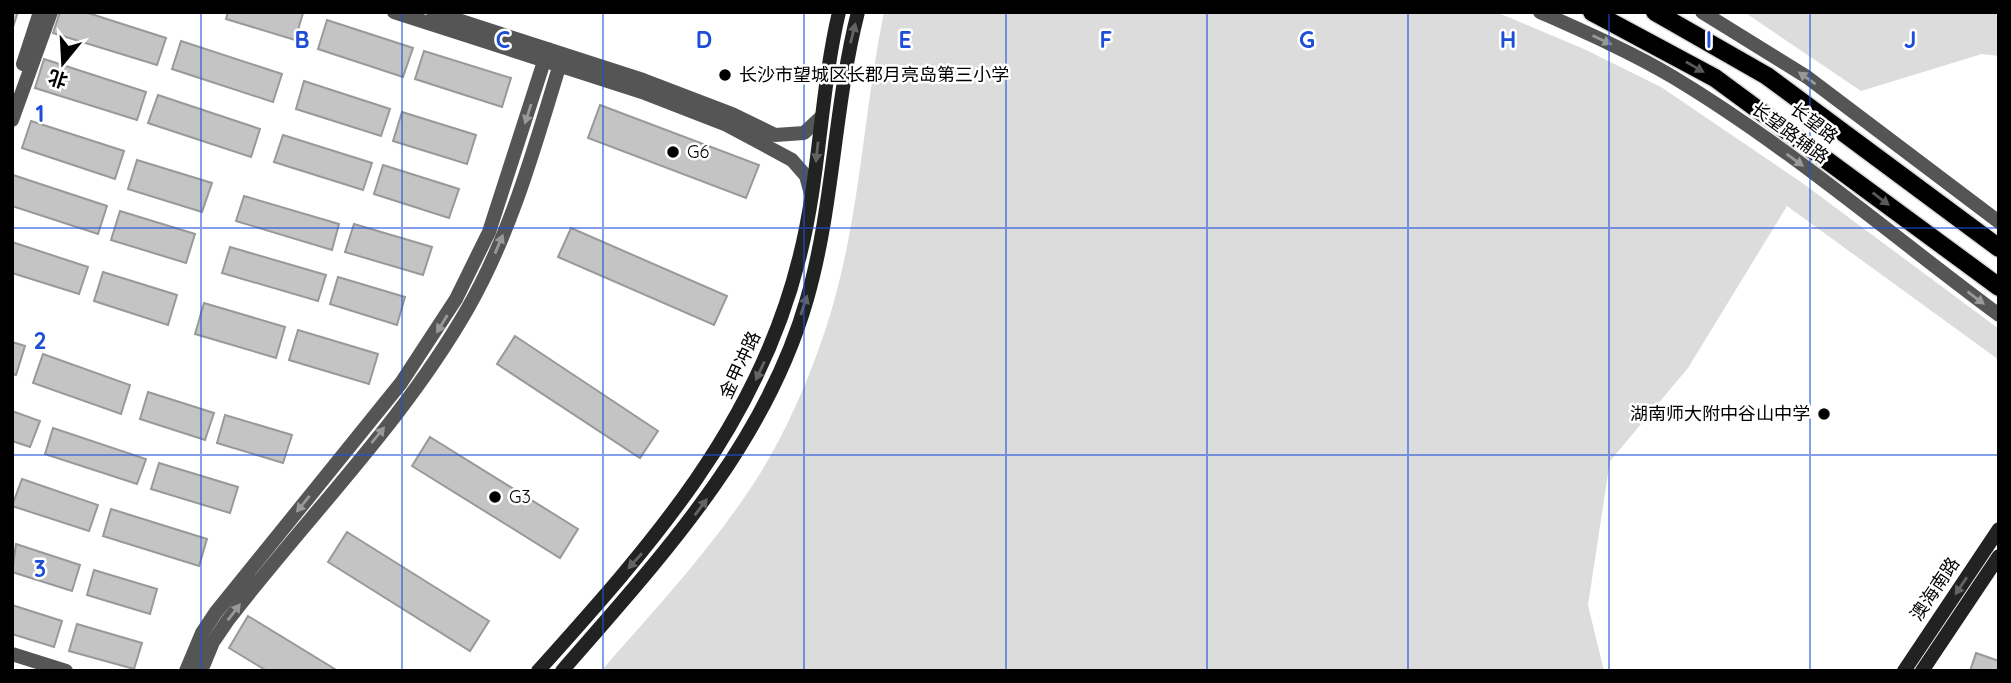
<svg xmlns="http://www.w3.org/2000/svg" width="2011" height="683" viewBox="0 0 2011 683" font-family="Quicksand,'Noto Sans SC',sans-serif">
  <rect width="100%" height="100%" fill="#fff"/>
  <path fill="#dcdcdc" d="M884 12H1496L1584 49 1661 87 1801 182 1999 329V360L1787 206 1688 368 1610 461 1588 605 1604 671H601C657 607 717 543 761 472 793 420 822 349 837 290 861 199 865 104 884 12Z
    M1744 12H1999V56L1982 54 1861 91Z"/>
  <path fill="#c4c4c4" stroke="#999" stroke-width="2" d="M12 12H18L12 30Z
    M60 12H85L166 38 157 65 53 33Z
    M228 12H301L303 13 295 40 226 19Z
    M327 20 413 48 403 77 318 49Z
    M181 41 282 74 273 102 172 69Z
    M424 51 511 78 502 107 415 79Z
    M44 59 146 92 137 120 35 88Z
    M304 81 390 109 381 136 296 109Z
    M158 95 260 129 251 157 148 123Z
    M600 105 759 165 746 198 588 138Z
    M402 112 476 135 467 164 393 141Z
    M31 121 124 151 115 179 22 148Z
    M283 135 372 163 363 190 274 162Z
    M137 160 212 183 202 212 128 189Z
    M383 165 459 189 449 218 374 194Z
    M13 175 107 206 98 234 12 206Z
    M244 196 339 224 332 250 236 221Z
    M120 211 195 234 186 263 111 240Z
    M354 224 432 247 423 275 345 252Z
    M571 228 727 296 714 325 558 257Z
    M12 242 88 267 79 294 12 273Z
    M230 247 326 275 318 301 222 273Z
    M103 272 177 295 168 325 94 301Z
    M338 277 405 297 397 325 330 304Z
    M204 303 285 327 276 358 195 334Z
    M298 330 378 354 369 384 289 360Z
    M515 336 658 431 640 458 497 364Z
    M12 342 25 346 16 375 12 374Z
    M43 354 130 385 121 414 33 383Z
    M148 392 214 413 205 440 140 419Z
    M12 411 40 421 30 447 12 441Z
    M225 415 292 435 283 463 217 443Z
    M53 428 146 459 137 484 45 454Z
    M430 437 578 529 560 558 412 466Z
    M159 463 238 487 230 513 151 489Z
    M22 479 98 505 89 531 12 506Z
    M111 509 207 539 199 566 103 536Z
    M347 532 489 621 470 651 328 562Z
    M16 544 80 565 72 591 12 572Z
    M94 570 157 589 150 614 87 595Z
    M12 605 62 621 54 647 12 634Z
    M248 616 338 671H267L229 648Z
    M77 624 142 643 134 669 69 651Z
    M1976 653 1999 661V671H1970Z"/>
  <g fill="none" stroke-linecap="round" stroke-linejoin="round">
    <g stroke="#dbdbdb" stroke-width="21">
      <path id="primary" d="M1592 12 1715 78 1999 287
        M1655 12 1767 76 1999 248"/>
    </g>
    <path stroke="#555" stroke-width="14" d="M23 64 40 12
      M12 120 51 12
      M12 654 66 671"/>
    <path stroke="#555" stroke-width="14" d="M394 12 642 92 727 125 792 160 806 176 811 194
      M433 12 643 80 732 114 775 135 804 133 820 118
      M1540 12C1585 32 1631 52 1673 77 1788 146 1891 235 1999 315
      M1702 12 1807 77 1999 222
      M186 671 202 633 216 612 401 383 456 299 489 232 548 49
      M201 671 213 642 228 620C308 516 403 422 468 308 513 229 537 139 563 54"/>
    <path stroke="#222" stroke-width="14" d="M538 671C651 545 757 427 799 259 820 178 820 93 839 12
      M562 671C660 558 765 446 807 299 834 205 834 106 858 12
      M1904 671 1999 529
      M1922 671 1999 556"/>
    <use href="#primary" stroke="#000" stroke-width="18"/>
  </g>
  <defs><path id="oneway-solid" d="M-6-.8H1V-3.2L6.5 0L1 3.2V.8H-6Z" transform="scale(1.75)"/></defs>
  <g fill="#646464">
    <use href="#oneway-solid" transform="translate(853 33) rotate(-76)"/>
    <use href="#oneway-solid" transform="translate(817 152) rotate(96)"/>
    <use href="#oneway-solid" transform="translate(804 305) rotate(-72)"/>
    <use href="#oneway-solid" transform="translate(760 371) rotate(115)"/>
    <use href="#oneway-solid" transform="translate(701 507) rotate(-53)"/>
    <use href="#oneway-solid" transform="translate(635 561) rotate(132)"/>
    <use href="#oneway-solid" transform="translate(1961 586) rotate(124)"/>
  </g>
  <g fill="#999">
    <use href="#oneway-solid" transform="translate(1602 40) rotate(25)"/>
    <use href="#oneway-solid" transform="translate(1807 78) rotate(-145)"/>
    <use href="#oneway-solid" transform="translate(528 114) rotate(108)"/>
    <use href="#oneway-solid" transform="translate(1795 160) rotate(36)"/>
    <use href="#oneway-solid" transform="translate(499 244) rotate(-67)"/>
    <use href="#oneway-solid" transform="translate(1976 298) rotate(37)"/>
    <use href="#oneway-solid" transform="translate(442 324) rotate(121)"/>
    <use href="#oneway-solid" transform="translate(378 435) rotate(-51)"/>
    <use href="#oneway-solid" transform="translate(303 504) rotate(129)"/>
    <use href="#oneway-solid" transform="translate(234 612) rotate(-53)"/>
  </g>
  <g fill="#595959">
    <use href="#oneway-solid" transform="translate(1695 67) rotate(30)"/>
    <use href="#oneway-solid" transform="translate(1881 199) rotate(37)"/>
  </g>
  <path fill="none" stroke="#1d4ed8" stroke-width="2" stroke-opacity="0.55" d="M201 12V671M402 12V671M603 12V671M804 12V671M1006 12V671M1207 12V671M1408 12V671M1609 12V671M1810 12V671M12 228H1999M12 455H1999"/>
  <g fill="#000" stroke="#fff" stroke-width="2.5">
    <circle cx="725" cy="75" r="7"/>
    <circle cx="673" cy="152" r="7"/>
    <circle cx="1824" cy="414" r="7"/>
    <circle cx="495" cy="497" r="7"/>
  </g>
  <g text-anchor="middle" stroke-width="5" stroke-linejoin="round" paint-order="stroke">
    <g font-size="18" fill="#000" stroke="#fff" text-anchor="start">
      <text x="739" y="81">长沙市望城区长郡月亮岛第三小学</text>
      <text x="687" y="158">G6</text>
      <text x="1810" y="420" text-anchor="end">湖南师大附中谷山中学</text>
      <text x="509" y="503">G3</text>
    </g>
    <g font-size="18" fill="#000" stroke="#fff">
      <text transform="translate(1814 123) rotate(37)" y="6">长望路</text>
      <text transform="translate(1790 133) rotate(36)" y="6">长望路辅路</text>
      <text transform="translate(740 365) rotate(-65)" y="6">金甲冲路</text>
      <text transform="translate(1935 589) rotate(-56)" y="6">澳海南路</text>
    </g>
  </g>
  <g font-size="23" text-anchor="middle" font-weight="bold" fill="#1d4ed8" stroke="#fff" stroke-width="5" stroke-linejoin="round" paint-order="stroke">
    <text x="302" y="48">B</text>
    <text x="503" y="48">C</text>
    <text x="704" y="48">D</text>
    <text x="905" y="48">E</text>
    <text x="1106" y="48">F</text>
    <text x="1307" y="48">G</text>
    <text x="1508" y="48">H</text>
    <text x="1709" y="48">I</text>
    <text x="1910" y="48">J</text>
    <text x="40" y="122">1</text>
    <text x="40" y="349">2</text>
    <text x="40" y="577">3</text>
  </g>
  <rect width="2011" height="683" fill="none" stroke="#000000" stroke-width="28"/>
  <g transform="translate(63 63) rotate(198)" stroke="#ffffff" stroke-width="5" paint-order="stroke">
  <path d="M0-5L12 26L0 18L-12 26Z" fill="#000000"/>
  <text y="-10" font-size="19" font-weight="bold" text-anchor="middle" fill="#000000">北</text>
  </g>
</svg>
